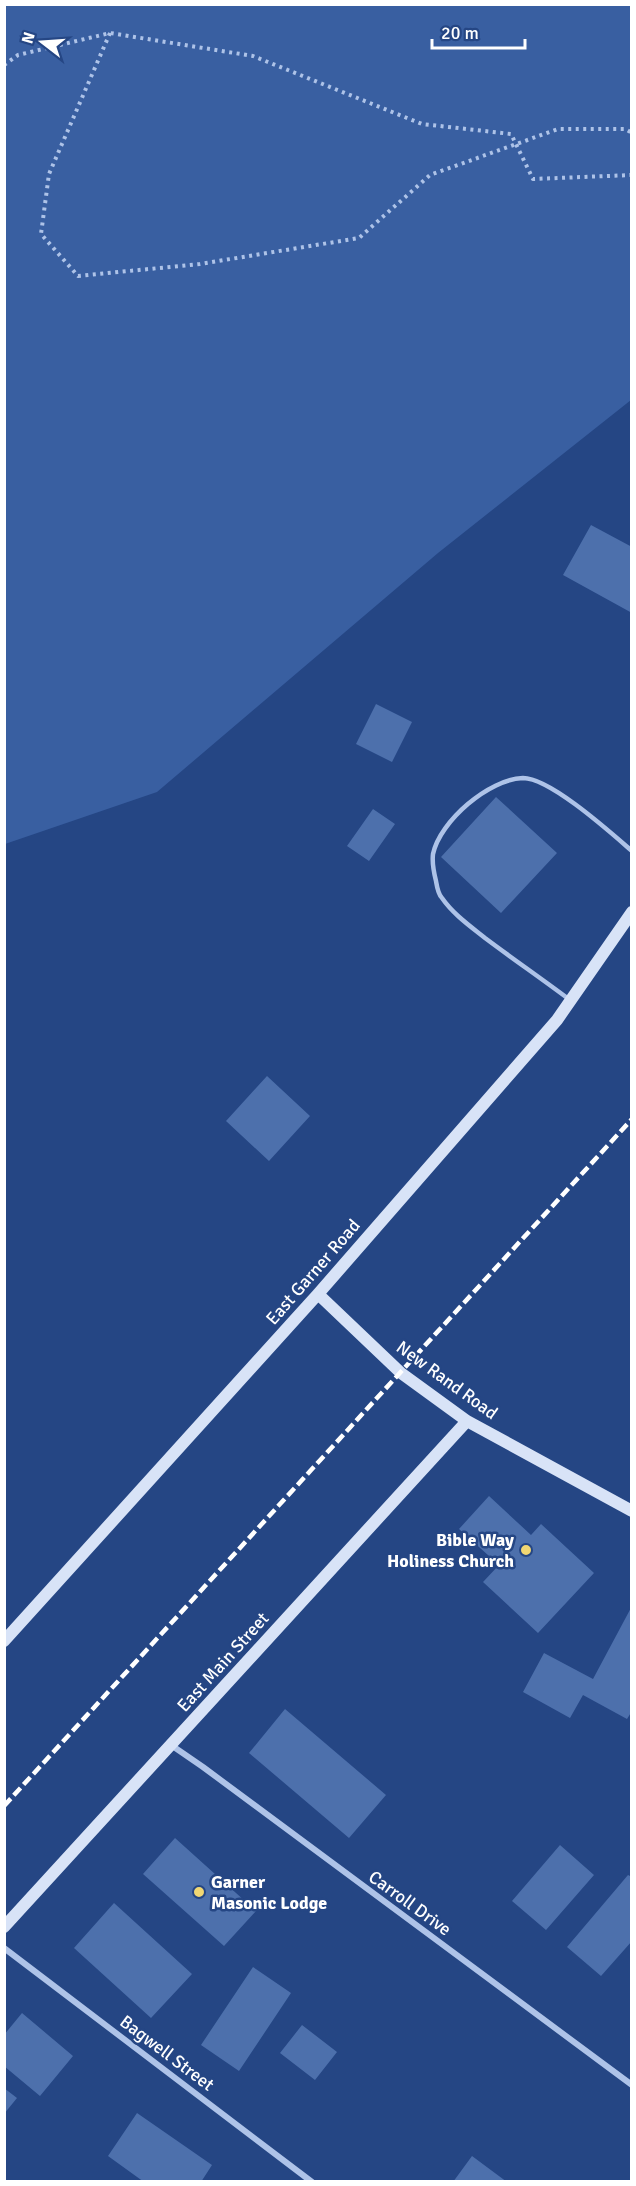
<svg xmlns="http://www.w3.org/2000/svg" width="636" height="2186" viewBox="0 0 636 2186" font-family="Signika,sans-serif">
  <rect width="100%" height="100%" fill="#254684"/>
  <path fill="#395fa1" d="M4 5H632L631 400 438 553 157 792 5 844Z"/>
  <path fill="#4d70ac" d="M591 525 632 547V613L563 575Z
    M376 704 412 722 392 762 356 744Z
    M496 797 557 853 501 913 441 857Z
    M373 809 395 824 369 861 347 846Z
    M267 1076 310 1116 269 1161 226 1121Z
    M489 1496 531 1535 541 1524 594 1573 538 1633 483 1582 499 1565 459 1529Z
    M632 1606V1711L627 1719 583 1695 570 1718 523 1692 544 1653 593 1679Z
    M285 1709 386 1795 349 1838 249 1753Z
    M175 1838 256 1911 224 1946 143 1874Z
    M560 1845 594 1875 546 1930 512 1901Z
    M628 1875 632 1877V1941L601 1976 567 1947Z
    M114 1903 192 1974 151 2018 74 1948Z
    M253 1967 291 1993 239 2071 201 2045Z
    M22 2013 73 2056 40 2096 4 2066V2035Z
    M302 2025 337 2052 315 2080 280 2053Z
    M4 2088 17 2098 4 2114Z
    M137 2113 212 2165 201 2182H144L108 2156Z
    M472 2156 507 2182H453Z"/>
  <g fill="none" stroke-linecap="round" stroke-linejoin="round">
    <path stroke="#aec3e8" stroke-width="4" stroke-dasharray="3 4.5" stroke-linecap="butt" d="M110 33 49 174 41 234 78 276 200 264 359 238 430 175 558 129H625L632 133
      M4 65 18 55 110 33 253 56 422 124 511 134 533 179 632 175"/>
    <path stroke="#aec3e8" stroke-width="4.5" d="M570 1000C542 979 513 959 485 938 470 926 453 914 442 898 438 894 437 887 436 881 434 873 432 862 433 854 440 821 489 779 523 778 550 778 610 832 632 851"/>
    <path stroke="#aec3e8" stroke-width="6" d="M171 1745 203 1767 632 2085
      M4 1948 312 2182"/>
    <path stroke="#d8e3f7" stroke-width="12" d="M318 1294 401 1373 467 1421 632 1511
      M4 1641 318 1294 557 1020 632 912
      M4 1927 467 1421"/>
    <path stroke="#fff" stroke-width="4.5" stroke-dasharray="10 4.5" stroke-linecap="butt" d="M4 1806 632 1119"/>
  </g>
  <g fill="#f1d773" stroke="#254684" stroke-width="2">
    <circle cx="526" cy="1550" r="6"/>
    <circle cx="199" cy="1892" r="6"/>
  </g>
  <g text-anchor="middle" stroke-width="5" stroke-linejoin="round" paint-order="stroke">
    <g font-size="18" fill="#fff" stroke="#254684">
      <text transform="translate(313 1272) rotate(-49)" y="6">East Garner Road</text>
      <text transform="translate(447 1380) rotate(36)" y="6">New Rand Road</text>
      <text transform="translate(223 1662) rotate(-48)" y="6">East Main Street</text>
      <text transform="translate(410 1903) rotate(36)" y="6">Carroll Drive</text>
      <text transform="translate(167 2053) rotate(37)" y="6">Bagwell Street</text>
    </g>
    <g font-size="18" font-weight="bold" fill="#fff" stroke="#254684" text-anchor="end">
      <text x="514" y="1546">Bible Way<tspan x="514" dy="21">Holiness Church</tspan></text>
      <text x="211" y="1888" text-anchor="start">Garner<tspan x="211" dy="21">Masonic Lodge</tspan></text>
    </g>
  </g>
  <rect width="636" height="2186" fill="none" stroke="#ffffff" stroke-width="12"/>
  <g transform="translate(42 42) rotate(287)" stroke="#254684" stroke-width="4.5" paint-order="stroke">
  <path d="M0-4.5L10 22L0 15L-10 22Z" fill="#ffffff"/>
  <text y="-9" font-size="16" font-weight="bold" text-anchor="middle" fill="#ffffff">N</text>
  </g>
  <path d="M432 39v9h93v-9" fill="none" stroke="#ffffff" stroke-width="3"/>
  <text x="441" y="39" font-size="18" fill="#ffffff" stroke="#254684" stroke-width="4.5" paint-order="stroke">20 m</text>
</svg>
